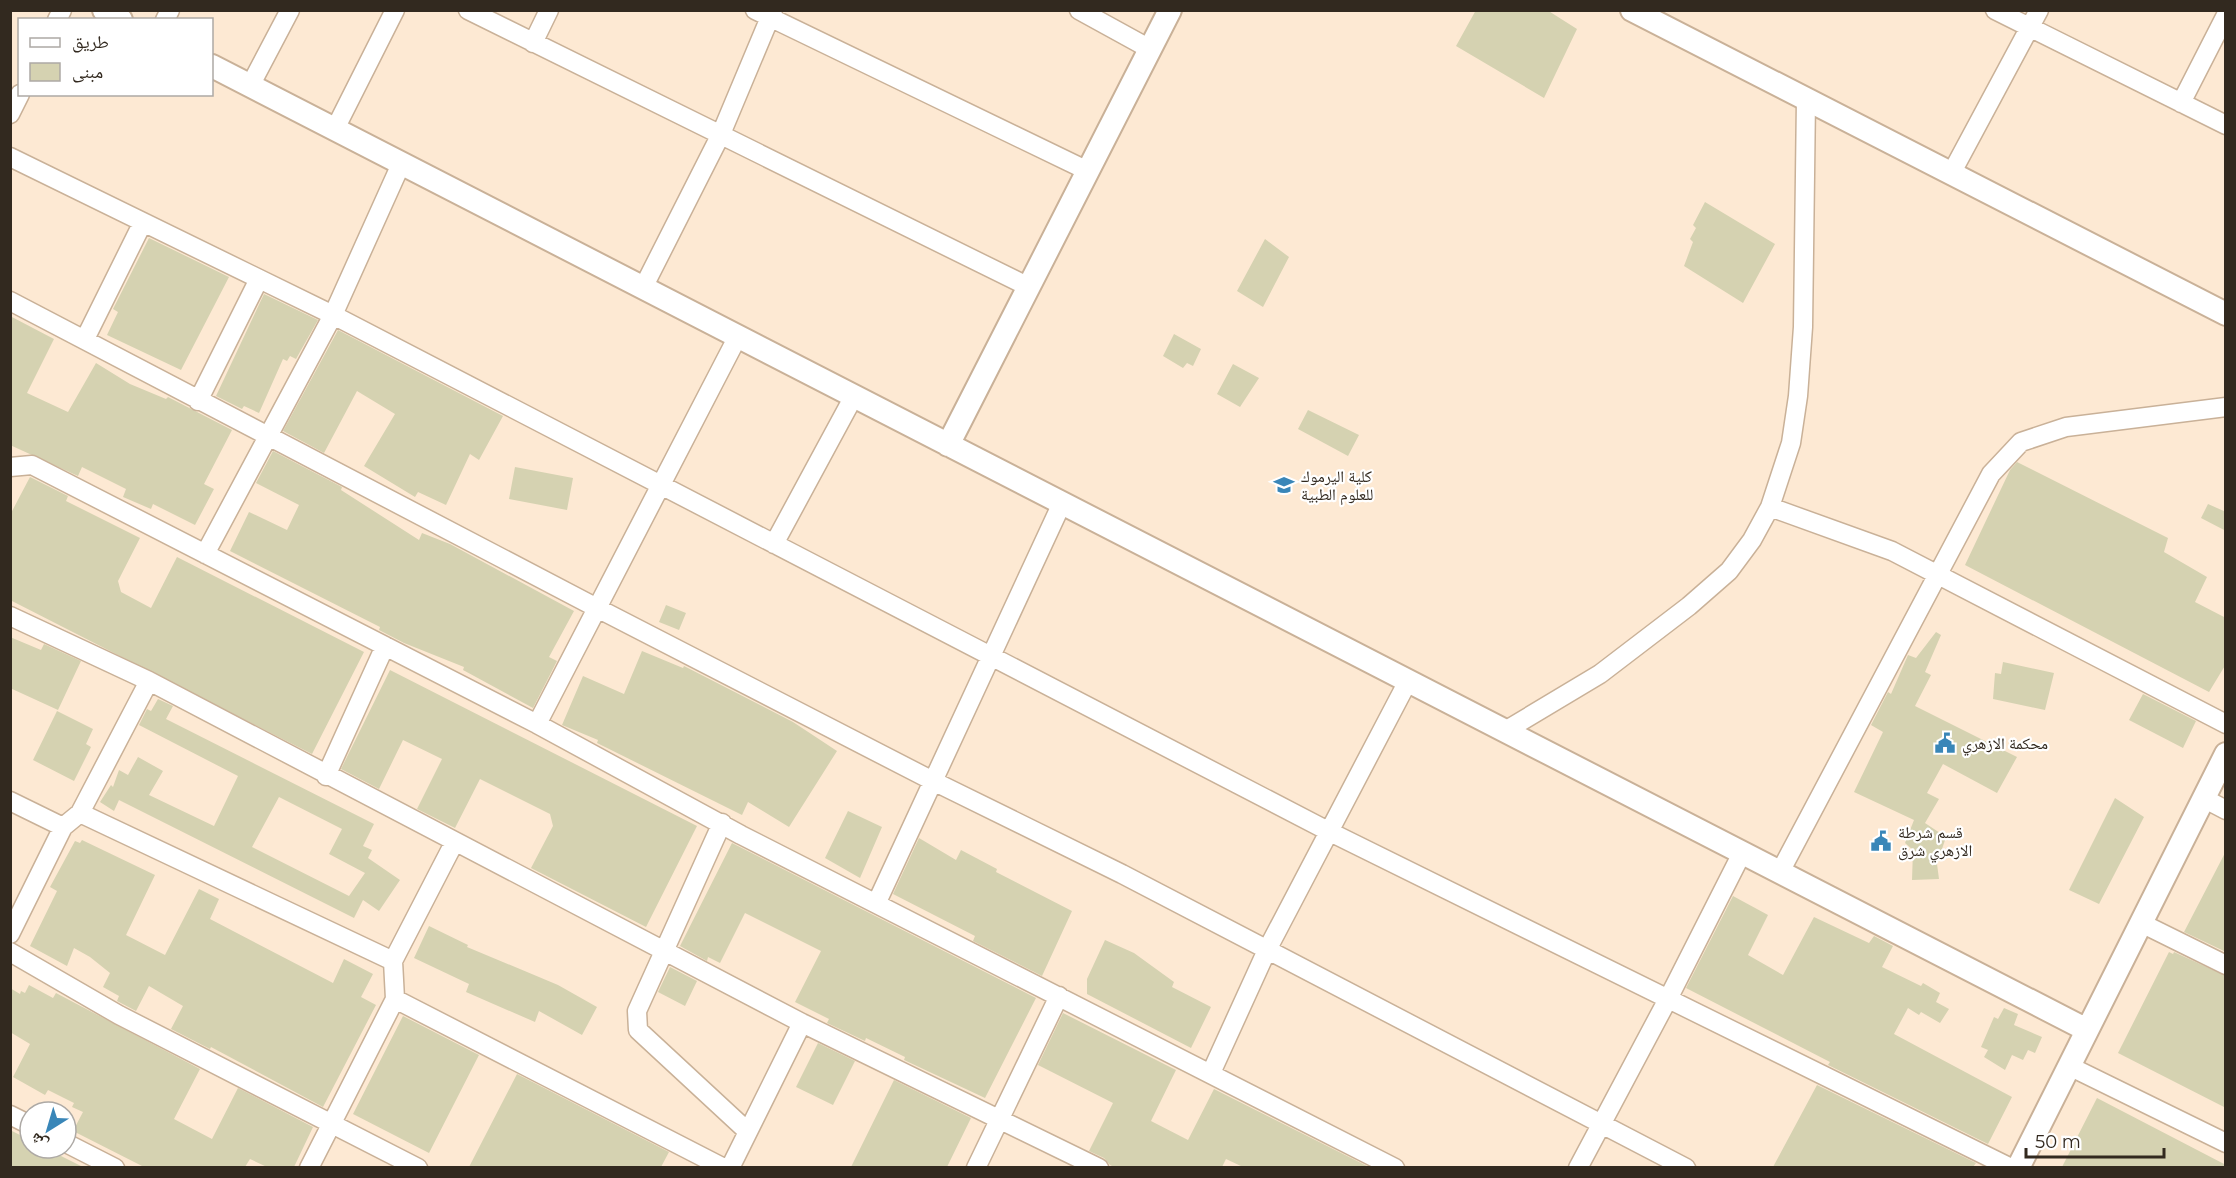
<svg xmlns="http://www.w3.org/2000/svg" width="2236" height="1178" viewBox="0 0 2236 1178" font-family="Montserrat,'Noto Naskh Arabic',sans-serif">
  <rect width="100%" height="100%" fill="#fde9d3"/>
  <path fill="#d5d2b1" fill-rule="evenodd" d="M1476 10H1547L1577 29 1544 98 1456 46Z
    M1705 202 1775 244 1743 303 1684 266 1693 242 1690 239 1696 228 1693 225Z
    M149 238 229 277 181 370 107 335 118 312 113 309Z
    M1265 239 1289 257 1263 307 1237 291Z
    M264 294 318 320 296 359 290 356 287 361 283 359 259 413 244 406 242 409 216 396Z
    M10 316 54 339 27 393 68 412 96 363 130 384 166 399 168 397 232 430 204 484 214 489 195 525 153 504 151 509 123 497 126 489 82 467 78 476 10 445Z
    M338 330 503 416 479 460 470 454 446 505 418 492 415 497 364 466 395 414 357 391 324 453 283 431Z
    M1174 334 1201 349 1193 366 1187 363 1183 368 1163 356Z
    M1233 364 1259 378 1240 407 1217 394Z
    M1308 410 1359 435 1348 456 1298 429Z
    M273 451 342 487 341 490 419 540 422 533 450 544 574 611 549 657 557 661 533 708 463 670 464 667 404 643 379 630 380 627 230 551 249 512 287 530 299 505 256 483Z
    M2017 462 2168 538 2164 552 2207 577 2195 602 2226 618V664L2209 692 1965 565 2010 470Z
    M515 467 573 478 567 510 509 499Z
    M30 477 68 496 66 501 140 538 118 581 121 592 151 608 177 557 364 652 312 754 10 600V515Z
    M2208 504 2226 512V531L2201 518Z
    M666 605 686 613 679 630 659 622Z
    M1936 632 1941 635 1925 672 1931 675 1915 706 2017 757 1997 793 1943 764 1927 793 1939 799 1925 823 1946 837 1937 864 1939 879 1912 880 1913 850 1905 843 1914 820 1854 792 1883 732 1871 725 1888 692 1891 694 1908 655 1916 658Z
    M10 637 41 650 44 644 81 661 58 710 10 688Z
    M642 651 683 668 684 666 793 722 837 751 789 827 748 802 742 815 597 743 598 740 562 725 583 676 624 694Z
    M2003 662 2054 673 2045 710 1993 699 1995 673 2001 674Z
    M390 670 697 826 646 927 531 868 553 826 550 814 480 779 455 828 417 809 442 759 403 740 379 789 341 769Z
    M2143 694 2196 721 2183 748 2129 720Z
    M158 699 173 706 166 719 374 824 363 846 372 850 368 858 400 880 379 911 363 900 354 918 119 800 114 811 100 802 111 785 113 787 119 770 128 775 138 757 163 771 149 795 214 826 238 776 139 725 147 709 151 711ZM279 797 342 829 329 854 365 873 349 896 252 847Z
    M57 711 93 729 86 744 91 747 74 781 33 760Z
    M2115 798 2144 817 2099 904 2069 890Z
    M848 811 882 827 860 878 825 858Z
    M919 838 956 860 961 850 997 869 996 872 1072 911 1042 976 973 941 975 936 893 894Z
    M82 840 155 875 126 935 165 955 199 889 219 899 210 919 333 983 344 959 373 974 361 997 376 1005 323 1107 211 1047 210 1049 171 1029 183 1006 149 986 136 1011 117 1001 119 996 103 987 110 973 90 957 74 948 67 966 30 946 57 891 50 887 75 841 80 843Z
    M732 843 1036 998 985 1098 904 1060 905 1057 866 1038 865 1041 827 1023 829 1019 795 1002 821 951 745 913 720 963 708 957 707 961 680 946Z
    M2226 851V952L2184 932Z
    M1733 896 1768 915 1748 955 1783 975 1814 917 1869 943 1874 936 1893 946 1882 967 1921 986 1923 983 1940 993 1936 1002 1949 1009 1940 1023 1921 1012 1919 1015 1908 1008 1894 1034 2012 1097 1988 1144 1828 1065 1830 1062 1686 988Z
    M429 926 468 945 467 947 558 985 597 1007 582 1035 539 1011 535 1022 466 992 469 984 414 958Z
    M1105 940 1134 953 1174 982 1172 987 1211 1007 1191 1048 1087 994V979Z
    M2169 952 2173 954 2174 952 2226 976V1108L2118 1053Z
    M670 967 697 981 685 1006 658 992Z
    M29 985 53 998 56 993 200 1069 174 1119 212 1139 238 1088 313 1127 294 1167H267L250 1159 245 1167H144L73 1131 83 1112 72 1107 74 1103 48 1090 45 1095 13 1077 30 1044 10 1032V988L20 994 21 991 25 993Z
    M2004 1008 2018 1014 2014 1025 2042 1037 2035 1053 2028 1050 2023 1060 2012 1055 2005 1070 1984 1057 1988 1050 1981 1047 1994 1017 1998 1019Z
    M1063 1013 1176 1070 1151 1121 1188 1140 1214 1089 1369 1167H1243L1226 1159 1222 1167H1114L1110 1165 1104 1158 1089 1151 1113 1103 1038 1065Z
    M403 1016 479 1055 429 1153 353 1114Z
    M818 1043 855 1061 833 1105 796 1087Z
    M517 1074 669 1152 661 1167H469Z
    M894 1080 971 1118 947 1167H851Z
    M1817 1085 1976 1163 1973 1167H1773Z
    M2097 1098 2226 1165V1167H2062Z
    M10 1130 30 1140V1148H45L83 1167H10Z"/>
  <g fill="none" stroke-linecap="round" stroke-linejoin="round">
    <g stroke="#c9b198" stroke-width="21">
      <path id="minor" d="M468 10 1029 287
        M755 10 1088 171
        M1079 10 1150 49
        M1995 10 2226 125
        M57 20 62 10
        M165 20 170 10
        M533 43 549 10
        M250 86 290 10
        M2181 103 2226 15
        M10 114 20 94
        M335 129 395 10
        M10 157 333 315 1328 831 2011 1168
        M1951 174 2039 10
        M643 288 721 134 773 10
        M10 301 597 608 933 781 1122 874 1686 1168
        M85 339 143 222
        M198 401 259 279
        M10 467 32 465 537 724 741 835 1395 1168
        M1770 507 1892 551 2226 724
        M774 544 854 396
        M205 554 333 315 401 164
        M10 616 149 681 802 1023 1099 1168
        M537 724 738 336
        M1505 731 1600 674 1689 606 1729 571 1752 540 1770 507 1791 443 1798 396 1803 327 1806 99
        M326 776 385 646
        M2203 798 2226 810
        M10 801 63 827 80 813 393 961 395 999 724 1168
        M80 813 149 681
        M722 823 637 1011 638 1030 746 1130
        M1780 872 1991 474 2021 442 2066 427 2226 407
        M877 902 1062 503
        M2141 923 2226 965
        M10 934 63 827
        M10 952 119 1015 418 1168
        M393 961 454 843
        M2069 1066 2226 1143
        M1211 1073 1267 950 1408 681
        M10 1115 30 1125
        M66 1143 115 1168
        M309 1168 395 999
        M730 1168 802 1023
        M976 1168 1059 996
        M1578 1168 1669 997 1742 853"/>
    </g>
    <g stroke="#c9b198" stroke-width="26">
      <path id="tertiary" d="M104 10 121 20
        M1632 10 2226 314
        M212 66 2087 1030
        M948 445 1170 10
        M2018 1168 2226 754"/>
    </g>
    <use href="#minor" stroke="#fff" stroke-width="18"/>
    <use href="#tertiary" stroke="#fff" stroke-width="22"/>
  </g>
  <defs>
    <g id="university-bare" transform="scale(1.62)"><path d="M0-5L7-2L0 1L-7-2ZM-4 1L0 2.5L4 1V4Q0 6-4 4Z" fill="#3986b8" stroke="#fff" stroke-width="2.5" paint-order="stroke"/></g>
    <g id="civic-bare" transform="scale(1.62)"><path d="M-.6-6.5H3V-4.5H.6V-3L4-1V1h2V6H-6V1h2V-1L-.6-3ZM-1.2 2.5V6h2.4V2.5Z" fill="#3986b8" stroke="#fff" stroke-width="2.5" paint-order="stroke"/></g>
  </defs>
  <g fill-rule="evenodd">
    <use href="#university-bare" x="1284" y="485"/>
    <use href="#civic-bare" x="1945" y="743"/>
    <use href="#civic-bare" x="1881" y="841"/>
  </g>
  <g text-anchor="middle" stroke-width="4.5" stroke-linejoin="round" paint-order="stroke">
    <g font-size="16" fill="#32291f" stroke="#fff" text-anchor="start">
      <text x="1301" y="482">كلية اليرموك<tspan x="1301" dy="18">للعلوم الطبية</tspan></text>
      <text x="1962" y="749">محكمة الازهري</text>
      <text x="1898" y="838">قسم شرطة<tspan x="1898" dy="18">الازهري شرق</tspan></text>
    </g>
  </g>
  <rect width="2236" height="1178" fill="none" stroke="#32291f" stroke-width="24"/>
  <rect x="18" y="18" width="195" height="78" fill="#ffffff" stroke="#ada9a5" stroke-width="1.5"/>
  <rect x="30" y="38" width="30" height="9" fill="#ffffff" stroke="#ada9a5" stroke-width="1.5"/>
  <text x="72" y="48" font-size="18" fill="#32291f">طريق</text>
  <rect x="30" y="63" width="30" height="18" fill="#d5d2b1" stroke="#ada9a5" stroke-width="1.5"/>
  <text x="72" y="78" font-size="18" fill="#32291f">مبنى</text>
  <g transform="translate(48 1130) rotate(217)"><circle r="28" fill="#ffffff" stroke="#ada9a5" stroke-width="1.5"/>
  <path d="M0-4.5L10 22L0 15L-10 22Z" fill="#3986b8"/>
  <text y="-9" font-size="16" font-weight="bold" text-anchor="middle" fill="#32291f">ش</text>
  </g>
  <path d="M2026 1148v9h138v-9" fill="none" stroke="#32291f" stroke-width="3"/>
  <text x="2035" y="1148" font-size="18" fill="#32291f" stroke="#ffffff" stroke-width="4.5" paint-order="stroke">50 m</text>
</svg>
